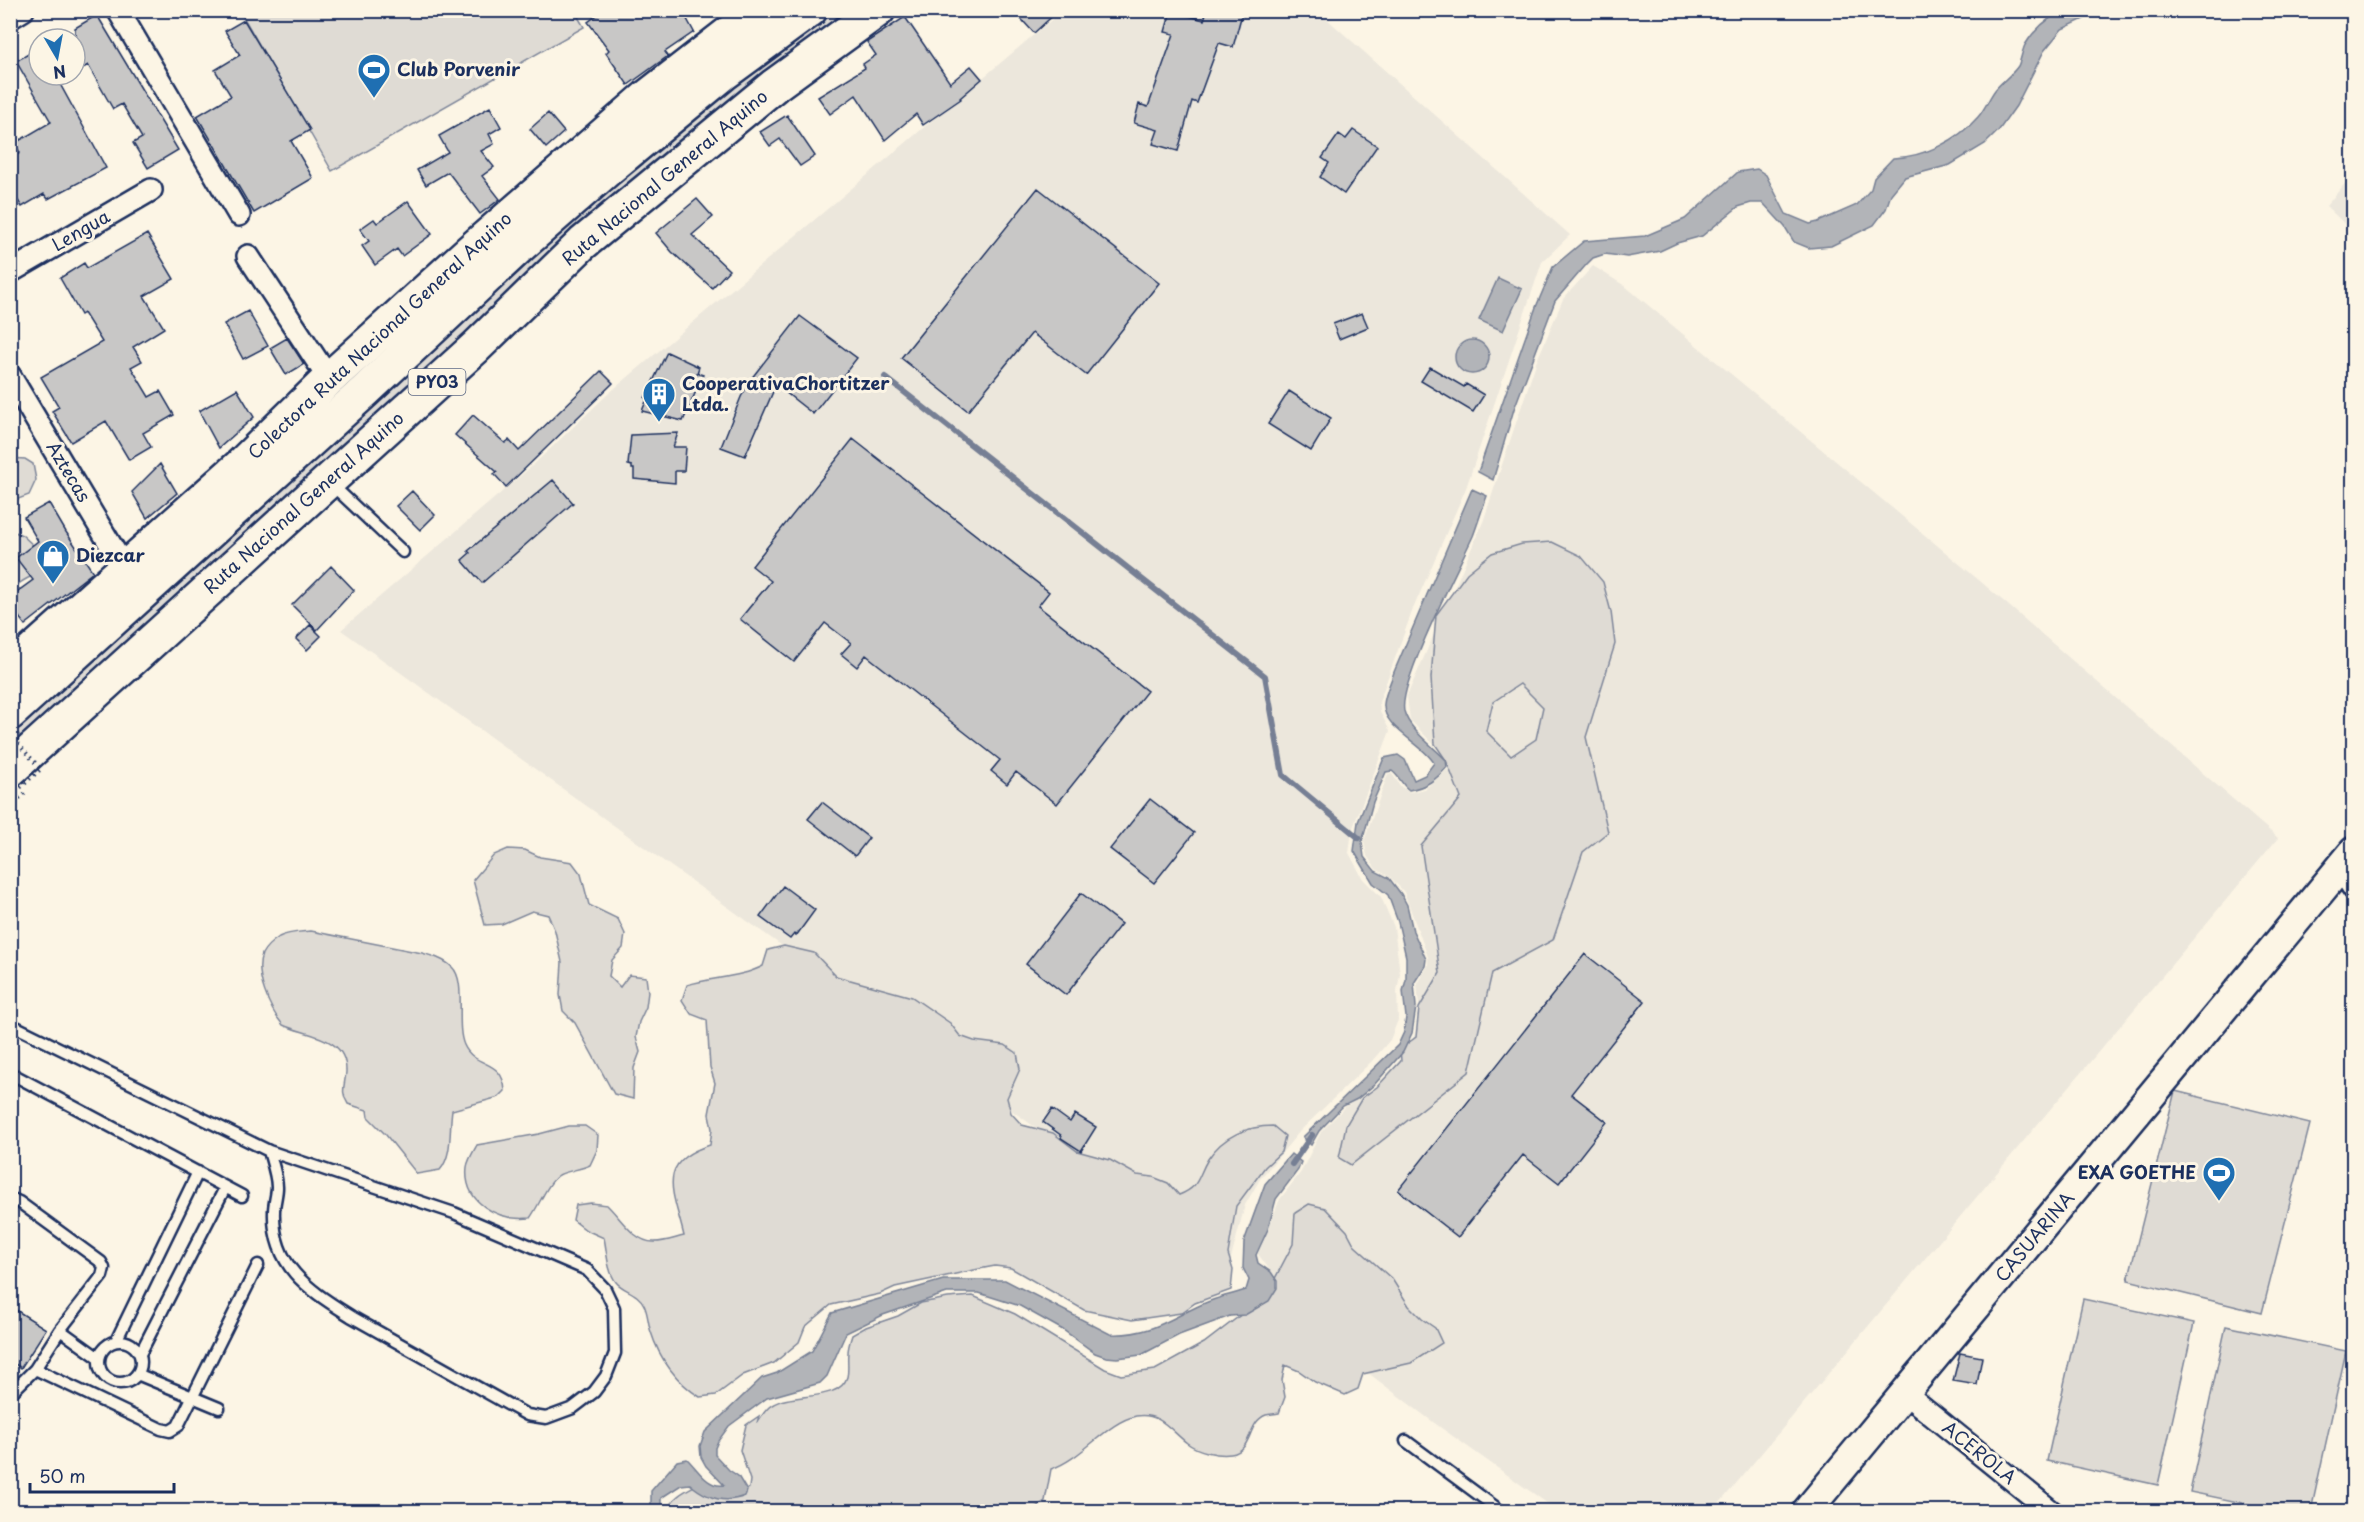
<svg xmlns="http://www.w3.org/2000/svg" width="2364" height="1522" viewBox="0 0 2364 1522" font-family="'Playpen Sans',sans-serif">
  <rect width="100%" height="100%" fill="#fcf5e5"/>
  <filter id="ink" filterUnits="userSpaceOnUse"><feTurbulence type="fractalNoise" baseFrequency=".0167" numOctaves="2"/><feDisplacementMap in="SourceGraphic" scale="12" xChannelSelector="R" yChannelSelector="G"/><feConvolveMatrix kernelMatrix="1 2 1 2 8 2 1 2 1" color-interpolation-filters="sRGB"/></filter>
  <g filter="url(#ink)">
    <path fill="#ece7dc" d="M1062 11H1318L1570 235 1542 262 1466 488 1413 609 1379 702 1380 712 1390 731 1352 830 1349 853 1363 879 1381 897 1394 927 1400 974 1397 991 1398 1020 1390 1040 1372 1061 1300 1131 1260 1179 1245 1205 1229 1266 341 630 532 466 608 394Z
      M2353 174V232L2326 206Z
      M1593 266 1625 286 1980 581 2278 838 1713 1511H1558L1433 1422 1273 1301 1281 1285 1258 1254 1280 1199 1301 1172 1321 1132 1344 1108 1375 1087 1405 1054 1415 1034 1419 1006 1417 983 1428 966V957L1404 892 1390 877 1376 869 1367 856 1364 841 1388 774H1392L1401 787 1410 792 1425 789 1449 768 1448 759 1410 720 1407 696 1483 522 1536 363 1563 299Z"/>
    <path fill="#dfdbd4" stroke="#7d8599" stroke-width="1.5" fill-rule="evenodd" d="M574 10 584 27 332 171 240 11Z
      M825 11H856L25 741 12 727 581 207Z
      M10 458 25 459 33 464 36 480 29 495 13 501 11 500Z
      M15 532 22 535 34 546 32 576C20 582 14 585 11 598V566L14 557 11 552V534Z
      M1552 542 1581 556 1603 582 1611 612 1615 644 1586 737 1608 832 1583 852 1553 940 1492 973 1469 1072 1351 1165 1339 1158 1346 1125 1362 1098 1377 1087 1401 1061 1400 1049 1416 1037 1419 1008 1440 973 1421 846 1461 798 1446 760 1435 744 1431 678 1436 615 1467 573 1492 553 1522 544ZM1520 684 1543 707 1536 739 1511 756 1486 731 1493 702Z
      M508 849 525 850 540 857 572 862 581 874 589 905 618 919 625 934 623 948 612 960 609 976 620 987 629 975 646 977 648 992 646 1007 639 1022 636 1037 640 1052 634 1068 633 1099 614 1094 575 1023 563 1011 560 995 562 962 555 931 548 915 532 911 502 924 485 925 473 880 494 855Z
      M311 931 422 953C432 956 444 959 452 967 467 981 455 1025 464 1045 475 1069 503 1058 505 1091L499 1097 452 1110C449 1129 453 1155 440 1170L417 1174 386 1135 368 1117 367 1110 348 1104C340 1092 345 1085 346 1072 347 1036 307 1036 283 1025 270 1010 254 974 262 954 265 948 273 941 279 937 288 932 301 932 311 931Z
      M784 946 814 953 836 976 912 997 950 1023 960 1036 974 1041 1005 1045 1017 1053 1020 1069 1007 1098 1011 1113 1022 1125 1053 1133 1077 1151 1110 1160 1137 1175 1153 1177 1168 1183 1179 1195C1201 1186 1197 1177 1208 1159 1223 1136 1247 1126 1273 1126L1285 1136 1281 1152 1265 1167 1236 1206 1228 1254 1233 1270 1231 1290 1195 1303 1181 1313 1132 1320 1084 1310 1011 1268 995 1266 979 1269 895 1287 880 1294 831 1305 805 1327 799 1342 774 1363 743 1375 716 1395 700 1397C677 1383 659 1358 651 1332 648 1324 648 1313 644 1305 638 1292 623 1291 616 1282 607 1271 607 1251 604 1238L586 1230 573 1220 576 1205 591 1203 607 1205C620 1217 634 1243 655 1242 664 1242 675 1238 684 1236 674 1193 654 1162 710 1145L712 1129 709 1114 715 1083 710 1067 707 1020 691 1014 682 1000 687 985C712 977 740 978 763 966L768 950Z
      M2175 1091 2310 1124 2262 1313 2128 1280Z
      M569 1126H585L598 1135 597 1150 590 1165C582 1169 566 1171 559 1175 547 1183 539 1206 530 1218 498 1221 463 1203 467 1167 468 1160 473 1152 477 1145L539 1134Z
      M1309 1204 1325 1208 1347 1231 1355 1246 1392 1279 1409 1306 1422 1319 1435 1328 1442 1343 1411 1363 1363 1374 1358 1389 1345 1395 1315 1382 1299 1371 1285 1365 1282 1380 1285 1397 1279 1413C1275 1414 1270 1414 1266 1415 1247 1422 1253 1451 1231 1454 1218 1456 1197 1451 1187 1443 1170 1430 1160 1412 1136 1416 1107 1422 1082 1459 1051 1469L1045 1501 1030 1511 667 1512C671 1496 689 1489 702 1482L718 1490 742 1493 749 1488 750 1480 740 1450 746 1425 759 1416 757 1423C761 1417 766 1408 772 1405 792 1392 840 1402 847 1377 849 1370 847 1361 848 1353 848 1347 850 1341 852 1335L866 1327 898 1316 921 1303 948 1298 973 1296 1015 1314 1105 1369 1121 1375 1155 1370 1204 1343 1259 1301 1270 1288 1293 1244 1295 1213Z
      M2083 1299 2194 1323 2158 1485 2047 1461Z
      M2226 1326 2346 1351 2311 1511H2281L2190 1492Z"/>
    <path fill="#b2b4b8" stroke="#767f94" stroke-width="1.5" d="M2062 11H2101L2062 29 2044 51 2016 106 1999 130 1985 144 1950 165 1905 177 1891 194 1886 209 1874 225 1831 246 1809 248 1794 242 1785 227 1763 203H1751L1738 207 1702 236 1677 243 1660 251 1627 257 1605 254 1593 258 1586 265 1555 301 1514 409 1493 480 1478 472 1536 307 1553 267 1584 241 1645 236 1685 219 1738 172 1757 169 1766 175 1786 214 1810 224 1818 222 1857 205 1871 189 1874 178 1893 158C1924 157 1957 141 1978 117 1985 109 1989 98 1995 90 2002 81 2012 75 2018 66 2021 60 2022 51 2025 45 2034 30 2048 18 2062 11Z
      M1498 278 1522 289 1503 331 1479 320Z
      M1455 357a17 17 0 1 1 34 0a17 17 0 1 1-34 0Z
      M1472 489 1487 496C1482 509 1478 523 1473 536 1459 567 1398 683 1404 711 1409 730 1433 746 1446 760L1447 767C1436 780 1426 787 1409 790 1402 785 1400 777 1392 771L1386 772 1373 802 1362 842 1364 857 1375 871 1389 878 1401 894 1407 905 1413 931 1426 959 1425 966 1414 983 1416 1007 1412 1033 1403 1052 1374 1085 1357 1099 1343 1106 1319 1131 1311 1145 1303 1137 1398 1045 1404 1032 1406 1017 1403 991 1406 980V957L1398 922 1388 895 1373 883 1354 851 1358 822 1384 758 1398 755 1405 760 1414 780 1425 775 1434 763C1424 744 1382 728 1384 704 1385 693 1391 682 1394 672Z
      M1291 1154 1301 1162 1298 1170 1276 1199 1268 1229 1256 1255 1258 1263 1271 1272 1277 1281V1288L1269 1301 1245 1315 1230 1316 1179 1335 1141 1355 1117 1358 1106 1357 1095 1353 1063 1330 1020 1306 979 1293H947L883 1315 846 1333 827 1376 820 1383 767 1398 729 1426 718 1441 715 1448V1455L729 1470 738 1476 747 1491 745 1496C725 1504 706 1498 690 1484L681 1485 661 1498V1511H651V1491L677 1461 687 1459C698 1469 707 1488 724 1485L706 1466 701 1457 700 1446 705 1432 762 1378 777 1373 812 1351 832 1313 943 1280H1005L1110 1334C1154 1336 1174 1315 1210 1301 1222 1296 1234 1294 1246 1290L1249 1280 1243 1268 1244 1242 1265 1184Z"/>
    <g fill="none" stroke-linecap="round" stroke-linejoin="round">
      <path stroke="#767f94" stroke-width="6" d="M885 377 1265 676 1283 775 1359 838
        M1292 1164 1312 1135"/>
    </g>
    <path fill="#c8c7c6" stroke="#1b2f5e" stroke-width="1.5" d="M604 10H682L694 32 665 52 668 56 628 85 606 53 609 50 588 22Z
      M1013 10H1059L1034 33Z
      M1207 10H1243L1233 47 1219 43 1197 103 1192 101 1178 151 1153 144 1158 130 1134 123 1139 104 1148 107 1174 34 1165 32 1171 11 1204 20Z
      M97 15 178 150 148 168 133 143 142 138 122 104 113 109 88 65 75 73V28Z
      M905 17 950 83 971 66 982 79 960 98 961 99 923 125 916 114 885 140 856 95 830 114 818 97 865 68 863 64 876 55 867 42Z
      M244 20 310 130 291 141 313 178 254 213 197 116 231 96 215 70 240 55 225 31Z
      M39 48V75H55L106 168 48 199 44 194 22 207 10 188V159L20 153 15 143 51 122 16 61Z
      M490 107 501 127 489 134 494 144 481 151 494 167 482 176 500 199 480 214 448 172 426 185 417 170 448 152 439 136Z
      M548 113 564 132 546 148 530 129Z
      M787 115 815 156 800 166 780 139 770 146 760 132Z
      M1353 130 1377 146 1344 194 1320 177 1329 163 1322 158 1339 134 1346 139Z
      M1038 188 1159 283 1086 375 1032 333 968 411 901 358Z
      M697 199 713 217 692 235 729 270 712 288 672 252 656 233Z
      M408 201 432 234 402 256 397 249 375 265 362 246 369 241 360 229 374 219 377 223Z
      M147 234 174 279 144 296 164 328 133 347 142 361 131 367 149 397 160 391 174 415 143 433 151 447 129 460 106 421 71 442 52 411 59 407 41 377 102 342 84 313 81 315 60 278 84 263 87 268Z
      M248 311 268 346 243 359 224 324Z
      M1362 313 1368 327 1339 339 1333 324Z
      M800 316 857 358 813 414 776 385 745 456 721 447 741 397 751 379Z
      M287 338 304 364 286 375 270 348Z
      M667 352 699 367 697 373 703 375 683 421 642 411 647 399 645 398Z
      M1430 367 1464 387 1466 384 1484 395 1473 412 1421 381Z
      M601 371 613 383 506 487 494 474 497 472 455 435 473 415 505 443 509 440 519 451Z
      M237 389 254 417 219 448 199 411Z
      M1289 391 1331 418 1311 451 1268 424Z
      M678 433 673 447H686L684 471H675V483L634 479V469H632V466L628 465 631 435Z
      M853 439 1049 592 1038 606 1147 691 1057 804 1016 772 1007 784 991 771 1000 760 866 655 857 667 841 654 851 643 825 623 794 662 740 619 771 581 752 566Z
      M160 464 177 493 147 518 132 492Z
      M553 480 573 503 482 583 462 560 470 553 468 551Z
      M412 491 435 515 420 530 396 506Z
      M49 503 66 532 93 572 25 625 10 605V597L33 580 16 558 38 541 24 517Z
      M331 566 354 590 317 630 292 605Z
      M310 625 321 636 307 650 296 639Z
      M1150 799 1194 833 1154 883 1110 849Z
      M822 802 869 838 855 856 808 819Z
      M783 886 815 910 796 936 794 934 790 939 760 917Z
      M1081 893 1121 924 1066 995 1026 964Z
      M1585 954 1645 1001 1571 1094 1607 1122 1559 1183 1523 1155 1458 1237 1398 1190Z
      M1052 1109 1070 1122 1075 1114 1096 1127 1081 1151 1061 1138 1062 1136 1043 1122Z
      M16 1310 46 1329 21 1368 10 1361V1318Z
      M1960 1353 1982 1357 1977 1385 1953 1381Z"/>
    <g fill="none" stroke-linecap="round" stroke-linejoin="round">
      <g stroke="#1b2f5e" stroke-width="15">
        <path id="lane" d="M330 483 403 552
          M10 1024 269 1151 454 1213 587 1270 605 1289 614 1308 615 1353 606 1376 594 1392 573 1408 546 1418 527 1415 352 1317C310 1290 272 1268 274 1211 274 1203 277 1195 277 1187 277 1176 272 1162 269 1151
          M10 1073 242 1196
          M10 1198 19 1202 101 1262 104 1268 102 1276 60 1330 35 1369
          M60 1330 99 1358
          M116 1341 198 1172
          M99 1362a21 21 0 1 1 42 0a21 21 0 1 1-42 0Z
          M140 1354 225 1188
          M137 1374 219 1408
          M10 1394 35 1369 161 1429 170 1431 178 1426 258 1265
          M1406 1441 1502 1512"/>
      </g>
      <g stroke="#1b2f5e" stroke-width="26">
        <path id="street" d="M118 10 239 215
          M10 18 23 10
          M248 256 329 379
          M10 272 151 190
          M10 376 125 569
          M2340 868 2354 889
          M1906 1394 2052 1512"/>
      </g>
      <g stroke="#1b2f5e" stroke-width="33">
        <path id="secondary" d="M1806 1512 2354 851"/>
      </g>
      <g stroke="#1b2f5e" stroke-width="38">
        <path id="primary" d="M10 671 240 466 329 379 469 252 647 97 759 10"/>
      </g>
      <g stroke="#1b2f5e" stroke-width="38">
        <path id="highway" d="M10 713 365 391 520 246 608 169 723 74 810 10
          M10 770 476 347 583 243 775 85 878 10"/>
      </g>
      <path stroke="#1b2f5e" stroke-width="4" stroke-dasharray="1.5 4.5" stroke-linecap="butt" d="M10 806 28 791"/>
      <use href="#lane" stroke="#fcf5e5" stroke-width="10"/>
      <use href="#street" stroke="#fcf5e5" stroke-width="21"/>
      <use href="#secondary" stroke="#fcf5e5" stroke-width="28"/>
      <use href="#primary" stroke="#fcf5e5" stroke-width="33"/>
      <use href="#highway" stroke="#fcf5e5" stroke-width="33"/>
      <path stroke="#1b2f5e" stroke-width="4" stroke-dasharray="1.5 4.5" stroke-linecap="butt" d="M10 735 41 769 10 797"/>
    </g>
  </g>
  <defs>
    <g id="stadium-pin" transform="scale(1.725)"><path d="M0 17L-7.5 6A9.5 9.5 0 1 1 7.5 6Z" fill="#1f6fb2" stroke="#fcf5e5"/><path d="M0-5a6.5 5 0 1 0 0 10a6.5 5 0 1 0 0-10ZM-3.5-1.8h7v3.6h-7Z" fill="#fff"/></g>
    <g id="building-pin" transform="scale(1.725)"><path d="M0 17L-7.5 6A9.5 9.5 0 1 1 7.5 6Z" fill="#1f6fb2" stroke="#fcf5e5"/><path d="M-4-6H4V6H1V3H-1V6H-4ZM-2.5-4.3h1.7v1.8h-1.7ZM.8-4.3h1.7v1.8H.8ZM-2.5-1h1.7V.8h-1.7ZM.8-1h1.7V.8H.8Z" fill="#fff"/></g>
    <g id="shop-pin" transform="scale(1.725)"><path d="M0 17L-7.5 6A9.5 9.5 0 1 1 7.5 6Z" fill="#1f6fb2" stroke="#fcf5e5"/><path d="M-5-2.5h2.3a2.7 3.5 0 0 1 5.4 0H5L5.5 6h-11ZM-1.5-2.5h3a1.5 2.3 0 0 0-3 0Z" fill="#fff"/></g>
  </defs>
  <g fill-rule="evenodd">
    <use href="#stadium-pin" x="374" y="70"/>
    <use href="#building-pin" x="659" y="394"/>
    <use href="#shop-pin" x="53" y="556"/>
    <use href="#stadium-pin" x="2219" y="1173"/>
  </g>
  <g text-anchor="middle" stroke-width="6" stroke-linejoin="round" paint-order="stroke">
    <rect fill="#fcf5e5" stroke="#5e6a86" stroke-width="1.5" x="408.5" y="369" width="57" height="26" rx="4.5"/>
    <g font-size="16" font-weight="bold" fill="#1b2f5e">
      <text x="437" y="388">PY03</text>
    </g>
    <g font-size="18" font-weight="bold" fill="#1b2f5e" stroke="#fcf5e5" text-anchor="start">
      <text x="397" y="76">Club Porvenir</text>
      <text x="682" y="390">CooperativaChortitzer<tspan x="682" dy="21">Ltda.</tspan></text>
      <text x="76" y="562">Diezcar</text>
      <text x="2196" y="1179" text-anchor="end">EXA GOETHE</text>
    </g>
    <g font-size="18" fill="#1b2f5e" stroke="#fcf5e5">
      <text transform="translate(665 178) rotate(-40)" y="6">Ruta Nacional General Aquino</text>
      <text transform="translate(81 231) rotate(-30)" y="6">Lengua</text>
      <text transform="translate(380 336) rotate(-43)" y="6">Colectora Ruta Nacional General Aquino</text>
      <text transform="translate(68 472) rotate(59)" y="6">Aztecas</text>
      <text transform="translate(304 503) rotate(-42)" y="6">Ruta Nacional General Aquino</text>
      <text transform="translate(2035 1237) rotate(-50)" y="6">CASUARINA</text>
      <text transform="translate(1979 1453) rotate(39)" y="6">ACEROLA</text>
    </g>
  </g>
  <rect width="2364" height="1522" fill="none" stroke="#fcf5e5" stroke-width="36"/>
  <rect x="18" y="18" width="2328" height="1486" fill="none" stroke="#1b2f5e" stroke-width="2" filter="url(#ink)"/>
  <g transform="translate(57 57) rotate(170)"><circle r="28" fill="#fcf5e5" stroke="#a2a6af" stroke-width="1.5"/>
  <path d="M0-4.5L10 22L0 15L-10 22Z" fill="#1f6fb2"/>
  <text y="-9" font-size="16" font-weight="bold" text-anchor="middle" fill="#1b2f5e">N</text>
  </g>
  <path d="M30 1483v9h144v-9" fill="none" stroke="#1b2f5e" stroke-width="3"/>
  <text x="39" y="1483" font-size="18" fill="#1b2f5e" stroke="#fcf5e5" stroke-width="4.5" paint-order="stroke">50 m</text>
</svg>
